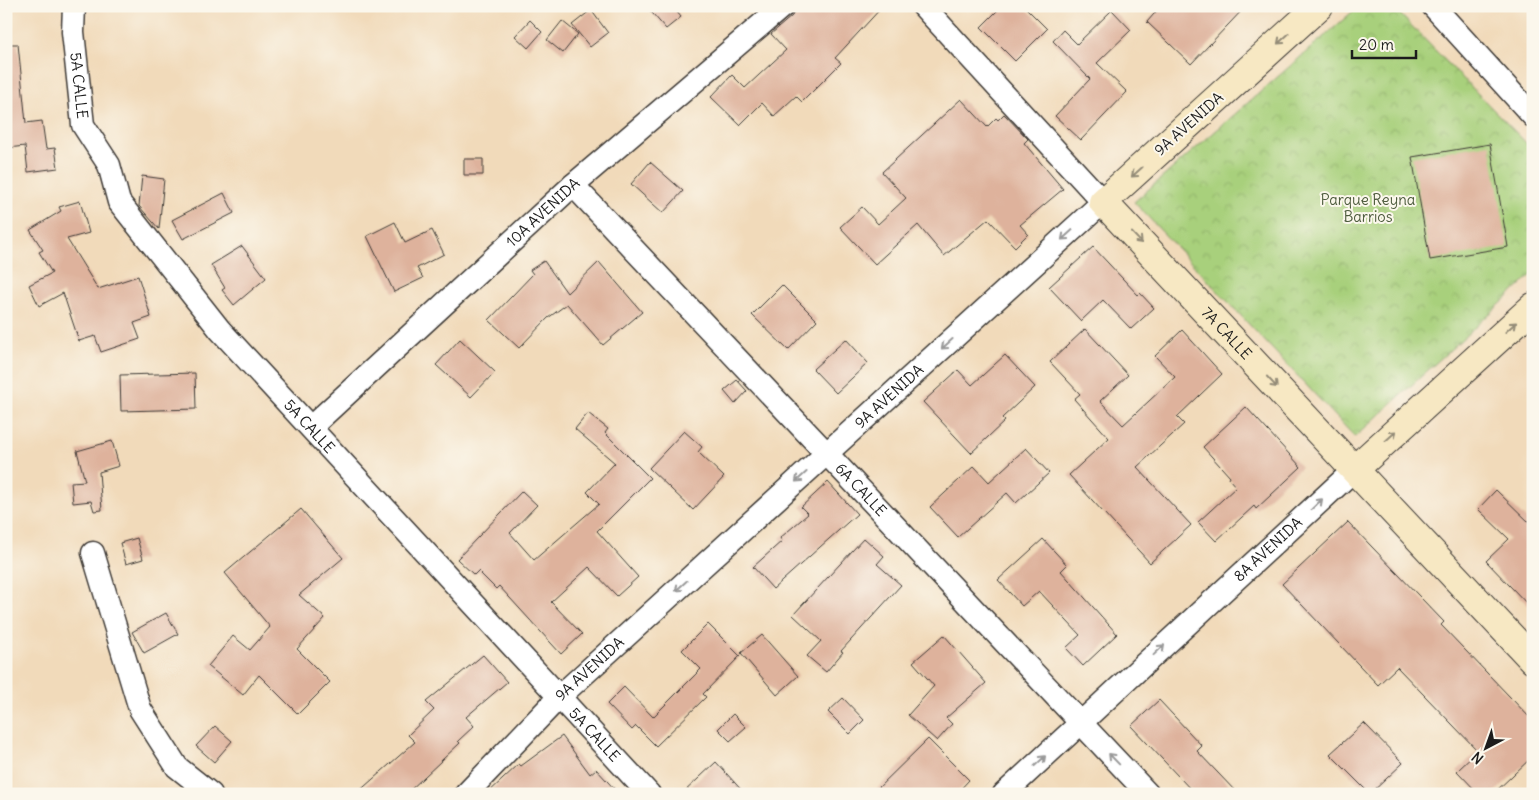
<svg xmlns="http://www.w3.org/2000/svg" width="1539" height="800" viewBox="0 0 1539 800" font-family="Delius,sans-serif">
  <defs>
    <pattern id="park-crowns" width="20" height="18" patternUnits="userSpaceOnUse" patternTransform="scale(1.25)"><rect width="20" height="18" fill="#a8d07b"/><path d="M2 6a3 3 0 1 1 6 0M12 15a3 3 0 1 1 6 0" fill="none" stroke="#90b26a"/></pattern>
  </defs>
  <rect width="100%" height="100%" fill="#fbf7ec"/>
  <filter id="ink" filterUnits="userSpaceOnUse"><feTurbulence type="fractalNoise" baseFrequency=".02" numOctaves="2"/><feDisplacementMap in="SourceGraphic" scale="10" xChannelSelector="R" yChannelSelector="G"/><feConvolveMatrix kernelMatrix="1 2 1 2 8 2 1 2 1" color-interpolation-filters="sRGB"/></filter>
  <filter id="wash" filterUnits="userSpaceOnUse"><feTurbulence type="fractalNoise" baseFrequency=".0096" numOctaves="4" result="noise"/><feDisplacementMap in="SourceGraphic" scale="20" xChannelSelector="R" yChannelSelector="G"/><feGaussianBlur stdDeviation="1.12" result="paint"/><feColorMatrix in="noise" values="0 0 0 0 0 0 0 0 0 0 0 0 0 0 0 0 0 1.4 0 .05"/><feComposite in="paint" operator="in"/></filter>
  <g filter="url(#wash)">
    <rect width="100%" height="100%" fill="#f1daba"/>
    <path fill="url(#park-crowns)" stroke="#62764c" d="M1359 6H1392L1533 150V274L1355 437 1134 202Z"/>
    <g id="blocks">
      <path fill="#deb29c" d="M646 6H672L681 17 666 29Z
        M796 6H883L835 58 841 63 802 102 796 96 774 116 762 103 740 125 711 97 732 75 745 88 786 50 771 34 792 16Z
        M1002 6H1024L1047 29 1015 61 981 27Z
        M1161 6H1246L1191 64 1147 22Z
        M591 10 608 33 590 47 572 25Z
        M1112 10 1131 30 1097 63 1127 92 1081 140 1055 116 1090 79 1053 41 1063 30 1077 44Z
        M530 20 542 32 528 48 515 36Z
        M562 21 578 34 563 53 547 40Z
        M6 44H18L26 123 42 121 46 149 55 148 58 168 28 172 25 146 8 148Z
        M961 99 987 127 996 118 998 120 1004 114 1028 139 1024 143 1063 189 1020 225 1028 234 1015 247 988 219 944 256 918 225 875 264 840 227 862 207 878 224 906 198 882 172Z
        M1490 144 1508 247 1430 260 1412 157Z
        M464 159H483V175H464Z
        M650 162 683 191 663 213 631 184Z
        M142 176 164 179 159 229 139 206Z
        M224 193 234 213 183 239 172 220Z
        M80 201 89 233 67 239 98 289 138 276 151 317 134 323 140 339 101 352 95 336 79 341 63 293 39 306 29 285 52 273 39 252 43 250 30 230 61 211 59 207Z
        M395 222 405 243 432 230 444 254 417 268 423 278 394 292 367 236Z
        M242 246 266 278 234 305 222 290 225 288 211 265Z
        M1093 247 1138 295 1140 293 1154 308 1131 329 1103 300 1081 321 1049 287Z
        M544 261 567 293 599 262 642 312 603 345 567 304 548 318 519 348 489 320 533 274 530 270Z
        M782 285 817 320 788 350 752 315Z
        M1085 329 1128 375 1100 401 1123 425 1175 377 1155 356 1182 330 1222 374 1177 417 1184 424 1137 467 1191 525 1150 563 1069 475 1109 438 1074 399 1080 394 1050 362Z
        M460 339 495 372 471 397 436 365Z
        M846 339 868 363 836 393 813 369Z
        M1005 355 1035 387 1002 418 1005 421 971 453 923 402 958 370 972 385Z
        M195 373 196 409 121 411 120 375Z
        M737 380 747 391 735 404 724 391Z
        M1246 407 1301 467 1256 509 1254 506 1216 541 1198 522 1236 487 1229 479 1230 477 1203 447Z
        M588 413 608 429 605 433 650 478 597 531 638 577 617 596 589 567 551 602 582 634 561 654 499 586 496 589 478 571 474 575 457 559 522 491 537 505 510 533 534 560 599 504 587 492 615 463 575 429Z
        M684 431 702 447 698 452 724 477 693 510 649 468Z
        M112 441 119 466 99 472 102 510 94 511 91 501 73 503 71 482 85 481 77 451Z
        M1026 448 1049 473 1016 503 1007 493 958 537 930 507 974 466 989 482Z
        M828 482 857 514 773 589 753 567 782 541 780 538 808 514 801 507Z
        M1496 490 1533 526V610L1486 561 1509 539 1478 509Z
        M301 509 343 558 299 595 325 618 297 649 330 682 298 714 259 675 243 695 208 666 233 636 250 650 270 627 225 573Z
        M1348 522 1444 622 1441 625 1533 721V756L1493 794H1479L1457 771 1478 751 1397 667 1378 685 1282 584Z
        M137 538 143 559 126 564 120 543Z
        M864 538 884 556 877 564 901 585 841 651 843 652 826 672 807 656 821 641 793 615Z
        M1043 539 1067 565 1061 571 1117 634 1083 666 1066 648 1080 635 1039 591 1022 606 998 580Z
        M166 613 178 634 144 653 132 632Z
        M708 624 740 656 703 694 706 697 656 746 636 726 632 730 607 704 624 687 653 717 701 669 682 650Z
        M762 635 798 676 777 695 741 653Z
        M944 635 986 683 946 718 952 724 937 741 908 715 934 686 913 662Z
        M483 655 507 682 466 717 474 726 458 741 460 743 406 794H356L415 742 408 735 434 710 426 702Z
        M843 698 864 720 850 734 828 712Z
        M1159 700 1202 746 1197 751 1238 794H1195L1131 726Z
        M733 714 746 727 730 741 718 729Z
        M1364 723 1403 763 1370 794 1330 754Z
        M215 726 232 741 214 762 196 746Z
        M562 736 590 774 596 769 619 794H487L519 764 521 766Z
        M928 739 969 780 956 794H872Z
        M716 762 745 794H682Z"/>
    </g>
  </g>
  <g filter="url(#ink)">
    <use href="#blocks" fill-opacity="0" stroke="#3c3834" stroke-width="1"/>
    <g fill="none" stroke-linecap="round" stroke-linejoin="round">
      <g stroke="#3c3834" stroke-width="25">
        <g id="street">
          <path id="s1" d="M74 6 73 32 83 125 109 165 119 202 220 330 649 794"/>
          <path d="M1433 6 1533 116"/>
          <path id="s2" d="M573 185 1148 794"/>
          <path id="s3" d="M311 427 573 185 783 6"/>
          <path d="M93 553 140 709 177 767 211 794"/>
          <path id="s4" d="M466 794 559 697 1103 202 923 6"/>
          <path id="s5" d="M1004 794 1355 469"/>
        </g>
      </g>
      <g stroke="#3c3834" stroke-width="30">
        <g id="secondary">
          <path id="s6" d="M1319 6 1103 202 1533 660"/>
          <path d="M1355 469 1533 307"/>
        </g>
      </g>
      <use href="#street" stroke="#fff" stroke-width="22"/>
      <use href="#secondary" stroke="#f7e8c3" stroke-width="28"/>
    </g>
    <defs><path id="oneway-shaft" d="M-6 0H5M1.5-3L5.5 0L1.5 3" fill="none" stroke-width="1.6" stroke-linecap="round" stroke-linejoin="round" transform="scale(1.25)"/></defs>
    <g stroke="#948c78">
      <use href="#oneway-shaft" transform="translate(1283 39) rotate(138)"/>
      <use href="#oneway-shaft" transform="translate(1137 172) rotate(138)"/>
      <use href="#oneway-shaft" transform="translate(1137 238) rotate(47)"/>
      <use href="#oneway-shaft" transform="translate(1511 327) rotate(-42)"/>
      <use href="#oneway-shaft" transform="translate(1272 382) rotate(47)"/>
      <use href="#oneway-shaft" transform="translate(1391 436) rotate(-42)"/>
    </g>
    <g stroke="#999">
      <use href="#oneway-shaft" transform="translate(1067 235) rotate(138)"/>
      <use href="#oneway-shaft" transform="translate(947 344) rotate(138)"/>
      <use href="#oneway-shaft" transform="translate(801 477) rotate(138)"/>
      <use href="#oneway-shaft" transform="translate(1317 504) rotate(-43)"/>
      <use href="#oneway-shaft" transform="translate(681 586) rotate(138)"/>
      <use href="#oneway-shaft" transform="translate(1159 650) rotate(-43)"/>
      <use href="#oneway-shaft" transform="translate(1114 759) rotate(-134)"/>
      <use href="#oneway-shaft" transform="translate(1040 761) rotate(-43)"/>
    </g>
  </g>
  <g text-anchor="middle" stroke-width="4" stroke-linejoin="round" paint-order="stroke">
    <g font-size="15" fill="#1c1c1c" stroke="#fbf7ec">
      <text dy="5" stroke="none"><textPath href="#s1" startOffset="80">5A CALLE</textPath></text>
      <text transform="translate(1189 124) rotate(-42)" y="5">9A AVENIDA</text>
      <text dy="5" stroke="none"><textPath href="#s3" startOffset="316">10A AVENIDA</textPath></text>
      <text dy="5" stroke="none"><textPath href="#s6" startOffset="472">7A CALLE</textPath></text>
      <text dy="5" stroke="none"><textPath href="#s4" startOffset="581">9A AVENIDA</textPath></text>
      <text dy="5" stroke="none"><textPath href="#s1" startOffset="500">5A CALLE</textPath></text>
      <text dy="5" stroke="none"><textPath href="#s2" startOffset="419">6A CALLE</textPath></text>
      <text dy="5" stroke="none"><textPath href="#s5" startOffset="360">8A AVENIDA</textPath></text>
      <text dy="5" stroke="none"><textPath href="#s4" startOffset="176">9A AVENIDA</textPath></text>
      <text dy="5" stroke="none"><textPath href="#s1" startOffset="920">5A CALLE</textPath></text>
    </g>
    <g font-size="15" fill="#4d5b3d" stroke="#fbf7ec">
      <text x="1368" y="205">Parque Reyna<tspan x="1368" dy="17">Barrios</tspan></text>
    </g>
  </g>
  <rect width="1539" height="800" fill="none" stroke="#fbf7ec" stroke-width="25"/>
  <g transform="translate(1486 748) rotate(221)" stroke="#fbf7ec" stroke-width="4" paint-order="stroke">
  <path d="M0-4L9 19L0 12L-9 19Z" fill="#1c1c1c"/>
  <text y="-8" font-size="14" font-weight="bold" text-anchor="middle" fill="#1c1c1c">N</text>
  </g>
  <path d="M1352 50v8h64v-8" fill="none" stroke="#1c1c1c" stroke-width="2.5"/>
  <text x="1359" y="50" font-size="15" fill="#1c1c1c" stroke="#fbf7ec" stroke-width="4" paint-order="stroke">20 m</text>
</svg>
